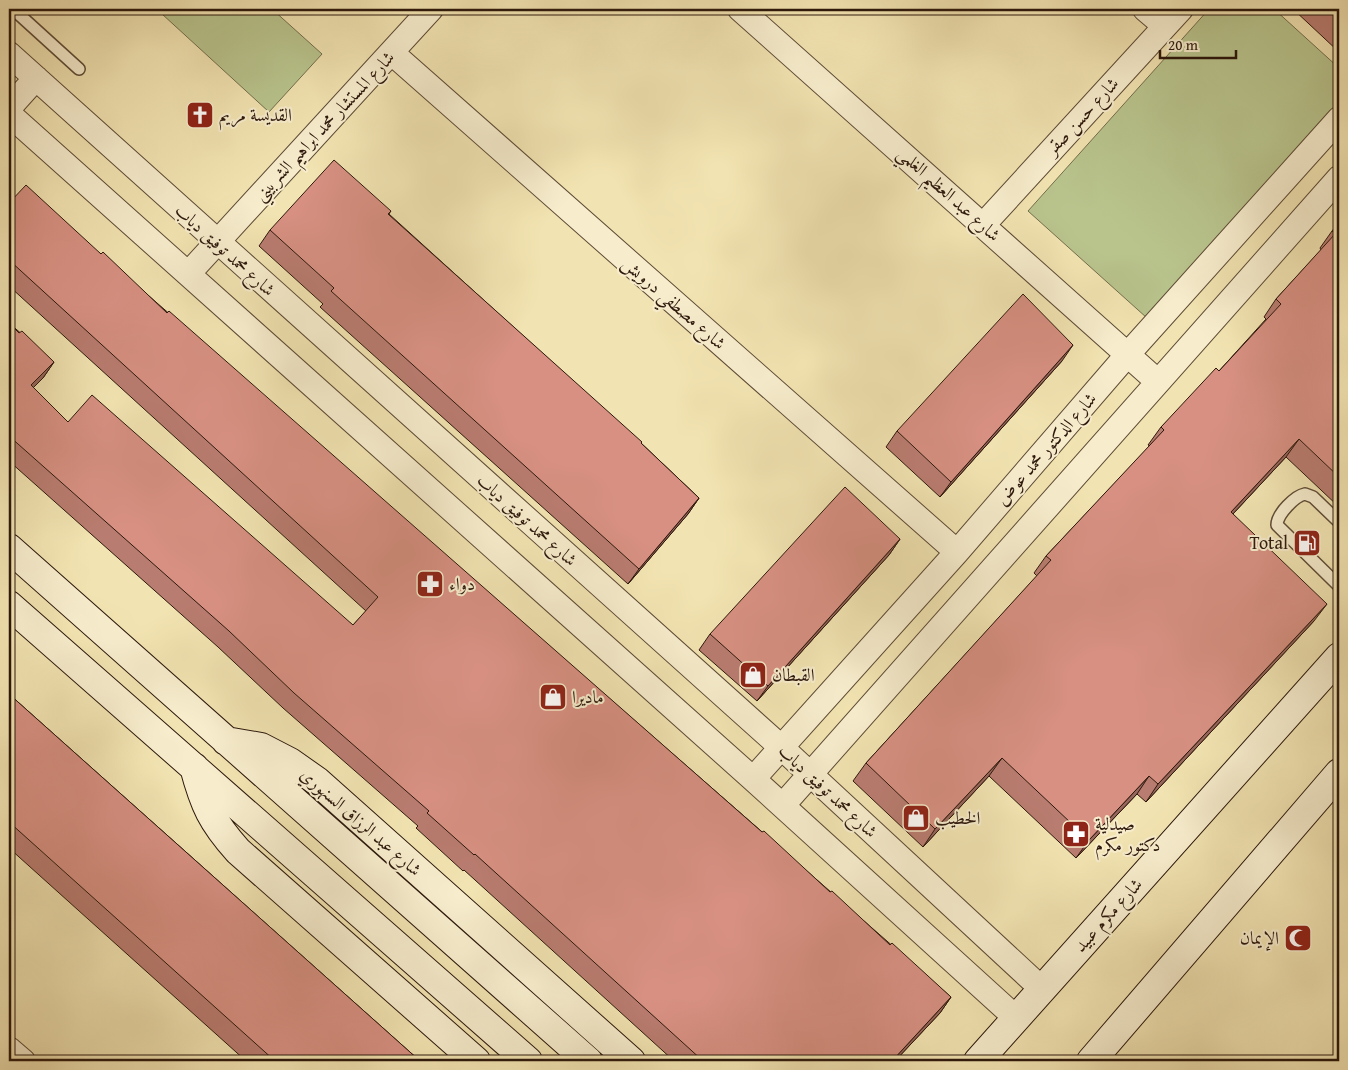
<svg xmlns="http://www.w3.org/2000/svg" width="1348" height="1070" viewBox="0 0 1348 1070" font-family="'Gentium Book Plus',Amiri,serif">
  <rect width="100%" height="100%" fill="#f2e4b2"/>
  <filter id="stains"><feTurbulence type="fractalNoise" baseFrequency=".004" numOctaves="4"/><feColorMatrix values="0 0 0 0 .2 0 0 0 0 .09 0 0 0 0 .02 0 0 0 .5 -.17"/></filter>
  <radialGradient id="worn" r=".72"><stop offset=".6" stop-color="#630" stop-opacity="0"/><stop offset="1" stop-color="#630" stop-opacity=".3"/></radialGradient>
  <path fill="#b9c48d" stroke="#736e4c" d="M167 9H272L322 54 269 112 162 14Z
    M1209 9H1274L1339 68V103L1147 318 1028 211Z"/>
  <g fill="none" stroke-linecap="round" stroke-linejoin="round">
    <g stroke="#5e4b36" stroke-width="14">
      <path id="lane" d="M13 9 79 69
        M1339 522 1313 497 1305 494C1295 496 1277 514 1277 525L1339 586"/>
    </g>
    <g stroke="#5e4b36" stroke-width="26">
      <path id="street" d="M740 9 1157 381
        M1145 9 1165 26
        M392 53 957 552
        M9 54 782 748 1042 989
        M9 108 36 78
        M9 114 753 779 1016 1018
        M984 224 1181 9
        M188 274 431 9
        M753 779 957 552 1128 354 1339 119
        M783 805 1339 178
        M9 1049 23 1061"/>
    </g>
    <g stroke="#2d180c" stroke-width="30">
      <path id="secondary" d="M9 548 588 1061
        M9 605 528 1061
        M226 741 261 747 290 762 317 781 631 1061
        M194 767C204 805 212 822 238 851L476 1061
        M978 1061 1339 657
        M1091 1061 1339 773"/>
    </g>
    <use href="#lane" stroke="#f7edcd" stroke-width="11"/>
    <use href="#street" stroke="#f7edcd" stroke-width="24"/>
    <use href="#secondary" stroke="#f7edcd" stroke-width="28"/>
  </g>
  <path fill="#b97c70" stroke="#2d180c" d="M1293 9H1339V52Z
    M9 203 101 254 951 997 940 1013 895 1061H674L464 870 463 871 416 828 418 826 283 708 218 647 9 461V323L54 362 43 378 33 388 68 422 353 625 366 611 9 286Z
    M391 211 389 214 641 443 699 498 688 514 628 584 320 307 323 304 259 246 270 230Z
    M1339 223V507L1286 457 1233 514 1314 621 1146 802 1137 794 1076 858 989 776 923 847 853 781 866 763 1037 576 1034 573 1046 556 1150 446 1148 445 1161 427 1219 371 1266 319 1264 317 1276 299 1321 250 1320 248 1332 231Z
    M1062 361 940 497 886 447 897 431Z
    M900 539 889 555 757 701 699 650 710 634Z
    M9 694 420 1061H246L9 848Z"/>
  <path fill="#96655b" stroke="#2d180c" d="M1073 345 1062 361 940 497 951 482Z
    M54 362 43 378 20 401 31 385Z
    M1299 439 1286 457 1218 530 1231 512Z
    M699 498 688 514 628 584 639 569Z
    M900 539 889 555 757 701 768 686Z
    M1327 604 1314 621 1146 802 1158 784Z
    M1002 758 989 776 923 847 935 829Z
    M1149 776 1137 794 1076 858 1089 840Z
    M951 997 940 1013 895 1061H892Z"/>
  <path fill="#d79082" stroke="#2d180c" d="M1329 9H1339V18Z
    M334 160 391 211 388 214 642 442 641 443 699 498 639 569 331 291 334 288 270 230Z
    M26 185 101 254 103 252 167 313 169 311 762 832 764 831 830 892 832 891 890 945 892 943 951 997 892 1061H703L475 854 474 855 427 813 429 811 294 693 229 631 9 436V323L19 333 22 331 54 362 31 385 68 422 92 395 353 625 378 597 9 260V203Z
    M1339 223V477L1299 439 1231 512 1327 604 1158 784 1149 776 1089 840 1002 758 935 829 866 763 1051 560 1046 556 1164 430 1161 427 1216 368 1219 371 1281 304 1276 299 1335 234 1332 231Z
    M1023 294 1073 345 951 482 897 431Z
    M845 487 900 539 768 686 710 634Z
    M9 694 420 1061H275L9 822Z"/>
  <defs>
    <g id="church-square" transform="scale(1.4375)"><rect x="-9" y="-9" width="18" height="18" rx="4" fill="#8f2418" stroke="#f7edcd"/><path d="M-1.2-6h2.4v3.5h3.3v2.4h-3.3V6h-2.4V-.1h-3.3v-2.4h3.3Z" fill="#fff"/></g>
    <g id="fuel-square" transform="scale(1.4375)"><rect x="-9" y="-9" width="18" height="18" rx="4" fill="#8f2418" stroke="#f7edcd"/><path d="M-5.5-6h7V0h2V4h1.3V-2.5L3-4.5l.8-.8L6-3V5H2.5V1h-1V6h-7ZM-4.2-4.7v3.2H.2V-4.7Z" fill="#fff"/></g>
    <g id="pharmacy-square" transform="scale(1.4375)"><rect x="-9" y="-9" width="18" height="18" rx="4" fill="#8f2418" stroke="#f7edcd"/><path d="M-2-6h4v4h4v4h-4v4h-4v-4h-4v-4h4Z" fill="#fff"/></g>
    <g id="shop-square" transform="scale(1.4375)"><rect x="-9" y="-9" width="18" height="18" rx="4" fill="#8f2418" stroke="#f7edcd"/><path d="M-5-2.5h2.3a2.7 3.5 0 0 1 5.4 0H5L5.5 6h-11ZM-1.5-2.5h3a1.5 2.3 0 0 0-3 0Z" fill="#fff"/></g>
    <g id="mosque-square" transform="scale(1.4375)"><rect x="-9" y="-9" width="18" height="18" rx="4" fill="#8f2418" stroke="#f7edcd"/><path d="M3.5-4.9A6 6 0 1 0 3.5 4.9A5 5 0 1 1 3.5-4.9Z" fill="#fff"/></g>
  </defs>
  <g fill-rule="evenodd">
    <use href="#church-square" x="200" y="115"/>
    <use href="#fuel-square" x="1307" y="543"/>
    <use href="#pharmacy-square" x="430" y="584"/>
    <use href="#shop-square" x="753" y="675"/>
    <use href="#shop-square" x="553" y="697"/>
    <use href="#shop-square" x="916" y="818"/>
    <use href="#pharmacy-square" x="1076" y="834"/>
    <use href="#mosque-square" x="1298" y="938"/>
  </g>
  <g text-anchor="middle" stroke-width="4" stroke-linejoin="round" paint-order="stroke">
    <g font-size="18" fill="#2d180c" stroke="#f7edcd" text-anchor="start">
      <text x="219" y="121">القديسة مريم</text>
      <text x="1288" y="549" text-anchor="end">Total</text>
      <text x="449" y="590">دواء</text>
      <text x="772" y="681">القبطان</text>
      <text x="572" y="703">ماديرا</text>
      <text x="935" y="824">الخطيب</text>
      <text x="1095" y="830">صيدلية<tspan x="1095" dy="21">دكتور مكرم</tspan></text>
      <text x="1279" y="944" text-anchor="end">الإيمان</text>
    </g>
    <g font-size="18" fill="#2d180c" stroke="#f7edcd">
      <text transform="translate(1082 116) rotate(-47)" y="6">شارع حسن صقر</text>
      <text transform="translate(324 126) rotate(-47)" y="6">شارع المستشار محمد ابراهيم الشربيني</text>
      <text transform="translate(949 194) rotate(42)" y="6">شارع عبد العظيم الغلمي</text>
      <text transform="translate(225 250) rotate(42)" y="6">شارع محمد توفيق دياب</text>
      <text transform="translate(674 303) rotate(41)" y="6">شارع مصطفي درويش</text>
      <text transform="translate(1046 449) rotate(-49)" y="6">شارع الدكتور محمد عوض</text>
      <text transform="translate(527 520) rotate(42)" y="6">شارع محمد توفيق دياب</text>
      <text transform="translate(828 791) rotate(43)" y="6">شارع محمد توفيق دياب</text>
      <text transform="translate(361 822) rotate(41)" y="6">شارع عبد الرزاق السنهوري</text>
      <text transform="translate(1108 915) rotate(-48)" y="6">شارع مكرم عبيد</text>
    </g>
  </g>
  <rect width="1348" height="1070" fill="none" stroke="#f2e4b2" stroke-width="30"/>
  <rect x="10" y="10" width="1328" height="1050" fill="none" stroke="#2d180c" stroke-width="2.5"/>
  <rect x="15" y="15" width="1318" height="1040" fill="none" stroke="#2d180c"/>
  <path d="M1160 50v8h76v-8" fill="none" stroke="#2d180c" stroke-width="2.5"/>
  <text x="1168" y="50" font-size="15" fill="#2d180c" stroke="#f7edcd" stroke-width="4" paint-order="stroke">20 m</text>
  <rect width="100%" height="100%" filter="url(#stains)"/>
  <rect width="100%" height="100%" fill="url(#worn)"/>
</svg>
